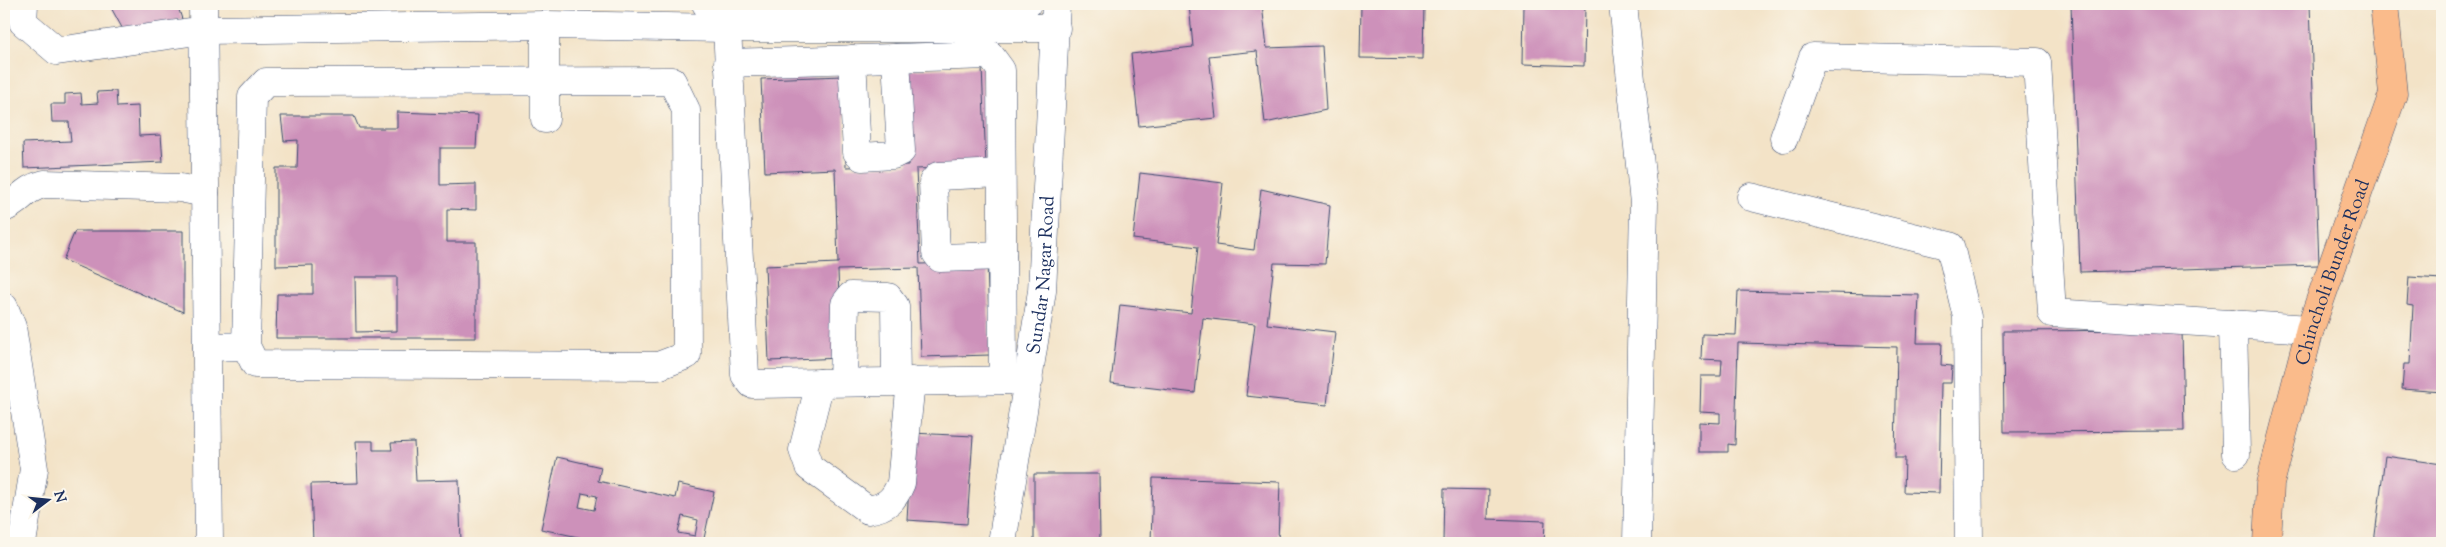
<svg xmlns="http://www.w3.org/2000/svg" width="2446" height="547" viewBox="0 0 2446 547" font-family="'Sorts Mill Goudy',serif">
  <rect width="100%" height="100%" fill="#fbf7ec"/>
  <filter id="ink" filterUnits="userSpaceOnUse"><feTurbulence type="fractalNoise" baseFrequency=".02" numOctaves="2"/><feDisplacementMap in="SourceGraphic" scale="10" xChannelSelector="R" yChannelSelector="G"/><feConvolveMatrix kernelMatrix="1 2 1 2 8 2 1 2 1" color-interpolation-filters="sRGB"/></filter>
  <filter id="wash" filterUnits="userSpaceOnUse"><feTurbulence type="fractalNoise" baseFrequency=".0096" numOctaves="4" result="noise"/><feDisplacementMap in="SourceGraphic" scale="20" xChannelSelector="R" yChannelSelector="G"/><feGaussianBlur stdDeviation="1.12" result="paint"/><feColorMatrix in="noise" values="0 0 0 0 0 0 0 0 0 0 0 0 0 0 0 0 0 1.4 0 .05"/><feComposite in="paint" operator="in"/></filter>
  <g filter="url(#wash)">
    <rect width="100%" height="100%" fill="#f3e3c7"/>
    <g id="blocks">
      <path fill="#cd91ba" fill-rule="evenodd" d="M109 4H177L182 19 126 35Z
        M1189 4H1262L1267 48 1322 46 1326 110 1265 123 1257 51 1209 56 1216 118 1139 126 1131 54 1193 47Z
        M1361 4H1424L1423 59 1360 58Z
        M1524 4H1585L1584 66 1523 64Z
        M2071 4H2310L2319 265 2080 272Z
        M982 67 986 166 916 169 920 264 987 262 990 355 921 357 918 268 838 270 841 358 769 361 765 266 838 263 835 169 765 172 761 79 843 76 846 167 908 165 904 70Z
        M116 91 117 107 138 106 139 136 161 135 163 162 24 168 23 143 71 141 69 122H52L51 104H65V94L81 93 82 104 98 103 97 92Z
        M397 112 478 115 476 148H440V185L476 184V210L447 209V242H476V338H276L277 294H313V265L276 266V168H297L298 140 284 141 281 116H354L359 128H397ZM355 277H397V331L356 332Z
        M1140 173 1223 183 1216 245 1254 250 1261 189 1330 205 1325 264 1274 263 1267 324 1335 332 1327 405 1246 396 1255 324 1203 318 1195 393 1111 383 1120 305 1191 313 1198 247 1133 239Z
        M75 231H183V312L63 260Z
        M2409 277 2442 279V392L2402 389 2404 364H2410L2413 306 2407 305Z
        M1738 291 1919 295 1917 343H1942L1941 365 1952 366 1951 383H1941L1939 493 1904 492 1905 458H1895L1897 347 1738 343 1735 445 1728 444V452H1699V422L1720 423V413L1700 412 1701 376H1721L1722 360 1701 359 1702 334 1736 335Z
        M2182 330 2184 431 2004 432 2003 331Z
        M912 433 973 436 967 524 907 520Z
        M356 441H373V450H392L391 443 414 442 416 481 459 480 461 543H313L311 484 358 483Z
        M2385 456 2442 464V543H2374Z
        M557 457 601 467 598 481 675 498 678 484 714 492 703 543H606L541 529ZM582 493 597 496 594 510 579 507ZM682 516 698 520 695 536 678 533Z
        M1034 474H1099L1100 541H1134V543H1034Z
        M1153 478 1280 482 1278 543H1151Z
        M1444 489 1489 490 1488 519 1545 521 1544 543H1443Z"/>
    </g>
  </g>
  <g filter="url(#ink)">
    <use href="#blocks" fill-opacity="0" stroke="#3b4a6e" stroke-width="1"/>
    <g fill="none" stroke-linecap="round" stroke-linejoin="round">
      <g stroke="#3b4a6e" stroke-width="29">
        <g id="minor">
          <path d="M24 4 23 22 57 51 204 30 545 25 727 28H1056"/>
          <path d="M203 4 209 543"/>
          <path d="M706 4 751 6 1023 7 1027 4"/>
          <path d="M1623 4 1644 203 1637 543"/>
          <path d="M727 28 745 375 752 384 1029 380"/>
          <path d="M852 59 857 152 862 157 893 155 901 151 896 58"/>
          <path d="M728 63 990 55 1001 70 1003 380"/>
          <path d="M545 119V25"/>
          <path d="M1784 138 1813 57 2037 62 2052 313 2310 329"/>
          <path d="M1001 173 938 176 933 182 936 253 940 258 1002 256"/>
          <path d="M1751 197 1950 246 1967 317 1969 543"/>
          <path d="M4 208C21 201 23 189 44 184L180 188 205 193"/>
          <path d="M4 307 12 327 34 469 22 543"/>
          <path d="M2233 324 2236 454"/>
          <path d="M207 347 246 346 255 364 658 366 687 355 686 110 672 81 266 82 252 97 246 346"/>
          <path d="M843 382 845 304 851 296 888 297 895 306 896 382"/>
          <path d="M820 383 803 450 809 467 868 510C887 507 894 500 901 483L911 381"/>
          <path id="s1" d="M1002 543 1042 291 1056 4"/>
        </g>
      </g>
      <g stroke="#3b4a6e" stroke-width="29">
        <g id="major">
          <path id="s2" d="M2267 543 2270 484 2310 329 2393 94 2384 4"/>
        </g>
      </g>
      <use href="#minor" stroke="#fff" stroke-width="28"/>
      <use href="#major" stroke="#fabb8b" stroke-width="28"/>
    </g>
  </g>
  <g text-anchor="middle" stroke-width="4" stroke-linejoin="round" paint-order="stroke">
    <g font-size="19" fill="#1b2f5e" stroke="#fbf7ec">
      <text dy="7" stroke="none"><textPath href="#s2" startOffset="280">Chincholi Bunder Road</textPath></text>
      <text dy="7" stroke="none"><textPath href="#s1" startOffset="271">Sundar Nagar Road</textPath></text>
    </g>
  </g>
  <rect width="2446" height="547" fill="none" stroke="#fbf7ec" stroke-width="20"/>
  <g transform="translate(48 500) rotate(74)" stroke="#fbf7ec" stroke-width="4" paint-order="stroke">
  <path d="M0-4L9 19L0 12L-9 19Z" fill="#1b2f5e"/>
  <text y="-8" font-size="14" font-weight="bold" text-anchor="middle" fill="#1b2f5e">N</text>
  </g>
</svg>
